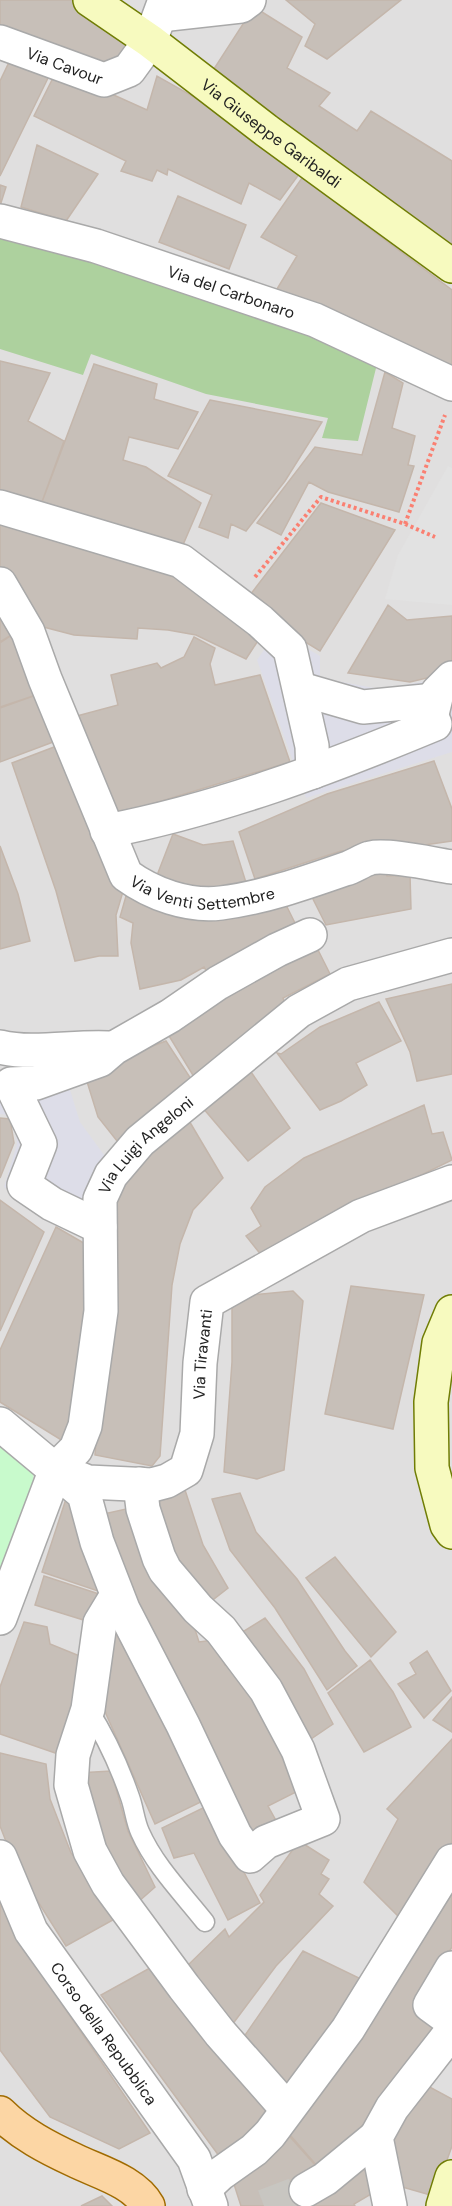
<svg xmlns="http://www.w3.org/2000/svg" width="452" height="2206" viewBox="0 0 452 2206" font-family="'DM Sans',sans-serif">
  <rect width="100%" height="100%" fill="#f2efe9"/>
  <path fill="#e0dfdf" d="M0 0H452V2206H0Z"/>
  <path fill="#add19e" d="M0 231 140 272 378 360 358 441 322 438 328 418 206 394 91 354 83 375 0 349Z"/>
  <path fill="#c8facc" d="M0 1441 34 1466 32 1495 0 1581Z"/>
  <path fill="#e2e2e2" d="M448 466 452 468V605L385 599 398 555Z"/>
  <path fill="#dddde8" d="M277 631 320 656V678L380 689 452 677V752L306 798 257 660Z
    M0 1071H64L80 1122 107 1159 87 1237 4 1187 17 1144 14 1116 0 1114Z"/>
  <path fill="#c7bfb8" stroke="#c4b6ab" stroke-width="1.5" d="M0 0H78L135 41 125 64 94 63 0 31Z
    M286 0H401L327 59 305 46 315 24Z
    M254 7 302 37 287 68 330 93 319 106 357 131 371 111 452 161V249L210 75Z
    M13 54 52 70 0 176V81Z
    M56 72 87 83 147 110 157 76 235 120 300 173 280 200 249 183 241 204 168 169 167 175 157 170 152 181 121 171 126 161 34 116Z
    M37 145 98 174 66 221 21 207Z
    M304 175 349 213 452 290V375L277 289 297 256 261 237Z
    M0 185 6 187 0 206Z
    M178 196 246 225 229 269 159 242Z
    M0 361 50 373 28 421 64 441 39 510 0 500Z
    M94 364 157 384 154 399 198 412 178 449 129 437 123 460 146 467 201 503 179 554 39 510Z
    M385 372 403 383 392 428 415 436 408 465 414 466 399 512 328 492 309 482 281 535 257 523 315 447 362 455Z
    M210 400 322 422 285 481 246 531 231 524 228 538 199 527 212 495 168 476Z
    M321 503 395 530 320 651 243 604Z
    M0 512 174 563 263 633 246 659 196 635 168 630 138 628 137 639 74 635 36 625 0 576Z
    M0 602 18 631 0 642Z
    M388 605 407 620 452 616V672L410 682 348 673Z
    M18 631 39 694 0 707V643Z
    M194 637 215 648 210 664 215 685 260 675 290 762 109 817 73 717 118 705 111 675 157 663 161 668 184 657Z
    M39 694 61 739 0 762V708Z
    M62 744 124 888 116 915 118 956H99L75 961 56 891 12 763Z
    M434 761 452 809V841L390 850 341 851 255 879 239 832 327 794Z
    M173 834 203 845 233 841 248 889 170 890 156 878Z
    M0 846 18 894 30 941 0 949Z
    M383 863 387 876 410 875 411 909 326 925 311 895Z
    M128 889 283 899 301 935 208 974 204 967 181 980 140 989 131 943 133 923 120 917Z
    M312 938 330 974 283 998 286 1007 199 1085 166 1031Z
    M452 984V1074L417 1081 410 1052 386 999Z
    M379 1002 401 1041 356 1063 367 1085 341 1101 320 1110 277 1053 281 1054 320 1027Z
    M166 1041 197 1088 121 1146 98 1117 84 1072Z
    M251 1072 290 1128 248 1161 203 1108Z
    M424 1105 432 1134 443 1132 452 1160 334 1218 266 1261 246 1236 261 1226 251 1208 265 1187 304 1158Z
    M185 1114 223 1178 193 1210 180 1244 172 1285 160 1456 152 1466 95 1455 103 1344 105 1224 136 1160Z
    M0 1118 10 1119 14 1143 0 1178Z
    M0 1200 44 1232 0 1331Z
    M56 1227 94 1249 71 1446 0 1402V1350Z
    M351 1286 424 1295 393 1429 325 1414Z
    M293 1291 303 1301 284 1470 257 1479 224 1472 232 1362V1297Z
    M185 1490 203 1545 228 1588 205 1606 171 1569 151 1494Z
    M240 1493 256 1532 297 1579 345 1651 357 1666 327 1690 275 1608 230 1550 212 1499Z
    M67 1496 107 1594 42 1572Z
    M135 1507 190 1614 199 1642 213 1640 225 1665 234 1661 300 1790 268 1806 279 1826 247 1841 135 1612 99 1515Z
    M335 1557 396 1632 371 1657 306 1578Z
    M44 1576 99 1594 90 1622 35 1605Z
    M119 1611 205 1800 155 1824 106 1714 97 1669Z
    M265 1618 304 1669 333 1724 308 1741 236 1636Z
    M24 1622 47 1627 50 1644 87 1659 61 1755 0 1734V1687Z
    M427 1651 451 1691 424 1718 398 1684 416 1674 410 1663Z
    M370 1660 393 1692 411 1727 364 1752 328 1693Z
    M452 1697V1732L433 1720Z
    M452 1739V1842L401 1919 364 1882 398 1819 387 1809Z
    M0 1753 46 1764 50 1799 71 1853 120 1916 66 1946 16 1867 0 1826Z
    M111 1771 128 1831 155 1887 137 1903 105 1857 78 1773Z
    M209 1805 260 1903 228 1920 194 1853 174 1858 162 1828Z
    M299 1841 329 1860 321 1874 329 1879 319 1894 333 1906 276 1966 229 2029 183 1970 225 1929 229 1937 264 1902 260 1895Z
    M452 1872V1947L428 1987 443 2025 382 2107 360 2130 318 2167 284 2128Z
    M0 1903 64 2007 150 2133 119 2149 50 2117 0 2050Z
    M303 1951 361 1979 289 2092 239 2044Z
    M159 1963 275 2115 225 2164 101 1995Z
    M424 2084 452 2099V2146L434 2196 402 2187 391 2125Z
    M283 2129 324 2175 306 2197 280 2206H241L232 2178Z
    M363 2152 378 2190 354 2204 355 2206H308L307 2197Z
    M102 2196 112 2206H81Z"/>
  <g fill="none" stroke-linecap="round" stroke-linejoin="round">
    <path stroke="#c8c6c1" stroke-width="33" stroke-dasharray="33 16" stroke-linecap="butt" d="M264 2206 306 2190"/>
    <g stroke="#a9a9a9" stroke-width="21">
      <path id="lane" d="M88 1709C106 1737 119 1765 130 1797 134 1808 135 1821 140 1832 155 1866 183 1894 205 1922"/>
    </g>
    <g stroke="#a9a9a9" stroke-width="36">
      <g id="street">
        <path d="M160 15 241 6 249 0"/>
        <path id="s1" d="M0 42 104 80 129 70 150 41 165 0"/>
        <path id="s2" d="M0 221 96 246 315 320 452 384"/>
        <path d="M0 507 181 561 260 621 290 649 312 746 313 772"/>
        <path id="s3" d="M0 584 28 632 45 679 126 875C152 894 188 907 221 903 262 898 305 883 345 869 353 867 361 861 370 858 388 854 432 864 452 867"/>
        <path d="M432 714 437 693 452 678"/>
        <path d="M107 831C220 809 329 768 435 724L425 701 363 707 301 689"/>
        <path d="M0 1047C32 1055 74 1046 108 1048"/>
        <path d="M100 1227 52 1204 24 1185 40 1144 11 1084 36 1083 100 1060 114 1048 170 1016 218 983 277 950 310 935"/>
        <path d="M0 1424 84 1494 97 1542 123 1609 183 1725 235 1835 250 1856 266 1842 323 1819 298 1750 266 1690 221 1630 198 1609 165 1570 159 1558 143 1509 140 1484"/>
        <path id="s4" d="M63 1472 88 1482 152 1485 167 1481 186 1470 197 1434 200 1363 207 1302 361 1216 452 1182"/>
        <path d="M117 1595 100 1623 88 1709 73 1755 71 1785 90 1851 108 1884 184 1987 220 2033 287 2109"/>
        <path id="s5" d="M0 1618 56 1469 76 1449 85 1426 101 1311 100 1199 111 1175 140 1141 299 1011 348 984 452 955"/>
        <path id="s6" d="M0 1857 31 1931 194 2159 211 2206"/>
        <path d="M452 1968 430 2005 452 2021"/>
        <path d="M204 2189 220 2174 254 2150 270 2134 348 2029 452 1861"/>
        <path d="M306 2190 325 2179 376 2137"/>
        <path d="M390 2206 376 2137 392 2108 452 2031"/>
      </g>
    </g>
    <g stroke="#707d05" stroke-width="36">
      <g id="secondary">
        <path id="s7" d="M90 0 150 41 267 131 452 266"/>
        <path d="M452 1312 439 1343 431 1402 432 1468 447 1525 452 1532"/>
        <path d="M443 2206 452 2177"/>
      </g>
    </g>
    <g stroke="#a06b00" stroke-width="36">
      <path id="primary" d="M0 2113C21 2134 48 2148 74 2160 98 2172 134 2181 148 2206"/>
    </g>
    <path stroke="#fa8072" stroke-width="4" stroke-dasharray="3 3" stroke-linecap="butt" d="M405 524 445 415
      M255 577 321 497 405 524 435 537"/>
    <use href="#lane" stroke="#fff" stroke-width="18"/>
    <use href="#street" stroke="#fff" stroke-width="33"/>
    <use href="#secondary" stroke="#f7fabf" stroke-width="33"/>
    <use href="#primary" stroke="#fcd6a4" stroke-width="33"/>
  </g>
  <g text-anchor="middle" stroke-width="4.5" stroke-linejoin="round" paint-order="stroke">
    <g font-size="16" fill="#222" stroke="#fff">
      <text dy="6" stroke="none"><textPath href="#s1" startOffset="69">Via Cavour</textPath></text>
      <text dy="6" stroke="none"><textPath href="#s7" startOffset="225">Via Giuseppe Garibaldi</textPath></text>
      <text dy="6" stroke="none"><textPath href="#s2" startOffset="242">Via del Carbonaro</textPath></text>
      <text dy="6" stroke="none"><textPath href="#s3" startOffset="399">Via Venti Settembre</textPath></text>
      <text dy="6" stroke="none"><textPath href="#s5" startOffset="512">Via Luigi Angeloni</textPath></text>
      <text dy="6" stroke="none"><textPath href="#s4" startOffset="246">Via Tiravanti</textPath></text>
      <text dy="6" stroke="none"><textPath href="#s6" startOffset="206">Corso della Repubblica</textPath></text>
    </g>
  </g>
</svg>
